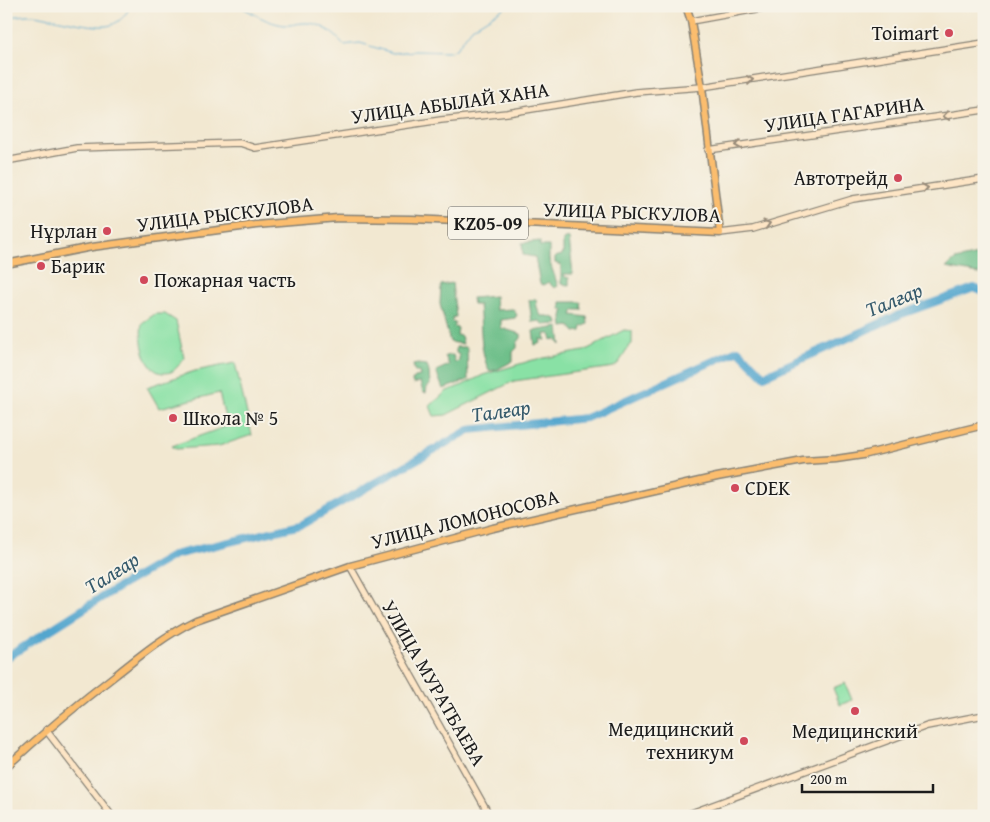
<svg xmlns="http://www.w3.org/2000/svg" width="990" height="822" viewBox="0 0 990 822" font-family="'Gentium Book Plus',serif">
  <rect width="100%" height="100%" fill="#f7f3e8"/>
  <filter id="ink" filterUnits="userSpaceOnUse"><feTurbulence type="fractalNoise" baseFrequency=".02" numOctaves="2"/><feDisplacementMap in="SourceGraphic" scale="10" xChannelSelector="R" yChannelSelector="G"/><feConvolveMatrix kernelMatrix="1 2 1 2 8 2 1 2 1" color-interpolation-filters="sRGB"/></filter>
  <filter id="wash" filterUnits="userSpaceOnUse"><feTurbulence type="fractalNoise" baseFrequency=".0096" numOctaves="4" result="noise"/><feDisplacementMap in="SourceGraphic" scale="20" xChannelSelector="R" yChannelSelector="G"/><feGaussianBlur stdDeviation="1.12" result="paint"/><feColorMatrix in="noise" values="0 0 0 0 0 0 0 0 0 0 0 0 0 0 0 0 0 1.4 0 .05"/><feComposite in="paint" operator="in"/></filter>
  <g filter="url(#wash)">
    <rect width="100%" height="100%" fill="#f2e8d1"/>
    <path fill="#89e1a5" stroke="#527e60" d="M155 314H165L176 321 184 358C181 362 178 367 174 370 171 373 166 373 163 373 144 372 139 337 142 323Z
      M624 330 632 331V344C623 350 625 359 614 367L514 381 446 415 434 416 430 406 447 391 463 385 483 375 533 360 584 351Z
      M235 363 252 435 219 446 176 449 172 446 227 426 219 393 159 408 147 387 195 371Z
      M845 683 852 700 840 705 833 688Z"/>
    <path fill="#6ebf8a" stroke="#456e53" d="M569 238 573 274H564L565 277 569 278V285L561 284V265L555 263V257L562 255 563 252V240Z
      M540 241V246H549V260L558 286 554 288 548 282 544 285 540 284 535 257 523 255 522 243Z
      M982 254H984V275L946 268 955 260Z
      M452 283C453 295 455 305 456 317H453L452 322 455 323 454 327 458 328 457 335 461 336 463 344 450 342 440 304 441 285Z
      M495 296 496 310 513 309 517 315 515 318 501 320V328L521 334V338L517 343V348L513 352V361L496 370 489 371C479 349 482 328 479 305H473L472 298Z
      M536 299 537 307 541 316H548L557 319 558 324 543 325 540 321 532 322 529 300Z
      M561 302H581L582 310H574L572 315 587 317 588 324 582 327 581 331 575 332 570 326 563 327 562 317 563 312 565 310H561Z
      M559 327 561 345 556 339 552 340 550 334H545L546 340 540 339 541 343 535 345 533 331Z
      M456 347H467L468 380 443 389 436 371 449 365 445 356 453 355 455 362 459 361V355L456 353Z
      M417 364 427 365 429 372 430 385 427 387 426 393 423 392 420 382 413 384 412 381 415 377 420 376 419 372H415L413 365Z"/>
    <g fill="none" stroke-linecap="round" stroke-linejoin="round">
      <path stroke="#53a6ce" stroke-width="1" d="M240 6C254 14 268 23 284 25 290 26 297 23 304 23 320 22 334 33 344 45L360 43 393 53 415 51 448 52 456 49 472 28 507 6
        M6 17C15 17 25 14 34 15 52 17 96 30 111 25 120 22 127 14 130 6"/>
      <path stroke="#53a6ce" stroke-width="8" d="M6 658 107 594 174 555 301 525 469 430 586 418 738 350 764 376 899 315 974 288 984 292"/>
    </g>
  </g>
  <g filter="url(#ink)">
    <g fill="none" stroke-linecap="round" stroke-linejoin="round">
      <g stroke="#878276" stroke-width="8">
        <path id="secondary" d="M691 21 774 6
          M708 150 984 110
          M6 161 77 148 240 143 255 148 441 120 507 113 636 92 702 87 984 43
          M720 233 753 229 853 199 984 179
          M350 566 490 816
          M46 730 112 816
          M683 816 927 726 984 715"/>
      </g>
      <g stroke="#878276" stroke-width="9">
        <path id="primary" d="M6 264 92 247 256 225 338 218 412 219 720 233 702 87 691 21 686 6
          M6 767C42 734 79 703 117 674 142 654 167 634 196 620L350 566 493 528 717 477 803 461 836 459 863 455 984 425"/>
      </g>
      <use href="#secondary" stroke="#fde5c5" stroke-width="5.5"/>
      <use href="#primary" stroke="#fbbd6e" stroke-width="6"/>
    </g>
    <defs><path id="oneway-chevron" d="M-2-3.5L2.5 0L-2 3.5" fill="none" stroke-width="1.6" stroke-linecap="round" stroke-linejoin="round" transform="scale(1.25)"/></defs>
    <g stroke="#988b79">
      <use href="#oneway-chevron" transform="translate(750 80) rotate(-8)"/>
      <use href="#oneway-chevron" transform="translate(946 116) rotate(172)"/>
      <use href="#oneway-chevron" transform="translate(738 145) rotate(172)"/>
      <use href="#oneway-chevron" transform="translate(925 188) rotate(-8)"/>
      <use href="#oneway-chevron" transform="translate(767 224) rotate(-17)"/>
    </g>
  </g>
  <g fill="#d1495b" stroke="#f7f3e8" stroke-width="2">
    <circle cx="949" cy="33" r="5"/>
    <circle cx="898" cy="178" r="5"/>
    <circle cx="107" cy="231" r="5"/>
    <circle cx="41" cy="266" r="5"/>
    <circle cx="144" cy="280" r="5"/>
    <circle cx="173" cy="418" r="5"/>
    <circle cx="735" cy="488" r="5"/>
    <circle cx="855" cy="711" r="5"/>
    <circle cx="744" cy="741" r="5"/>
  </g>
  <g text-anchor="middle" stroke-width="4" stroke-linejoin="round" paint-order="stroke">
    <rect fill="#f7f3e8" stroke="#5e5c59" stroke-width="1" x="448" y="206.5" width="80" height="33" rx="4"/>
    <g font-size="19" font-weight="bold" fill="#1c1c1c">
      <text x="488" y="230">KZ05-09</text>
    </g>
    <g font-size="20" fill="#1c1c1c" stroke="#f7f3e8" text-anchor="end">
      <text x="939" y="40">Toimart</text>
      <text x="888" y="185">Автотрейд</text>
      <text x="97" y="238">Нұрлан</text>
      <text x="51" y="273" text-anchor="start">Барик</text>
      <text x="154" y="287" text-anchor="start">Пожарная часть</text>
      <text x="183" y="425" text-anchor="start">Школа № 5</text>
      <text x="745" y="495" text-anchor="start">CDEK</text>
      <text x="734" y="736">Медицинский<tspan x="734" dy="23">техникум</tspan></text>
      <text x="855" y="738" text-anchor="middle">Медицинский</text>
    </g>
    <g font-size="20" fill="#1c1c1c" stroke="#f7f3e8">
      <text transform="translate(450 103) rotate(-8)" y="7">УЛИЦА АБЫЛАЙ ХАНА</text>
      <text transform="translate(844 114) rotate(-8)" y="7">УЛИЦА ГАГАРИНА</text>
      <text transform="translate(632 212) rotate(2)" y="7">УЛИЦА РЫСКУЛОВА</text>
      <text transform="translate(225 214) rotate(-7)" y="7">УЛИЦА РЫСКУЛОВА</text>
      <text transform="translate(465 519) rotate(-14)" y="7">УЛИЦА ЛОМОНОСОВА</text>
      <text transform="translate(434 683) rotate(60)" y="7">УЛИЦА МУРАТБАЕВА</text>
    </g>
    <g font-size="21" font-style="italic" fill="#355a6c" stroke="#f7f3e8">
      <text transform="translate(894 300) rotate(-22)" y="7">Талғар</text>
      <text transform="translate(501 411) rotate(-8)" y="7">Талғар</text>
      <text transform="translate(112 573) rotate(-32)" y="7">Талғар</text>
    </g>
  </g>
  <rect width="990" height="822" fill="none" stroke="#f7f3e8" stroke-width="25"/>
  <path d="M802 784v8h131v-8" fill="none" stroke="#1c1c1c" stroke-width="2.5"/>
  <text x="810" y="784" font-size="15" fill="#1c1c1c" stroke="#f7f3e8" stroke-width="4" paint-order="stroke">200 m</text>
</svg>
